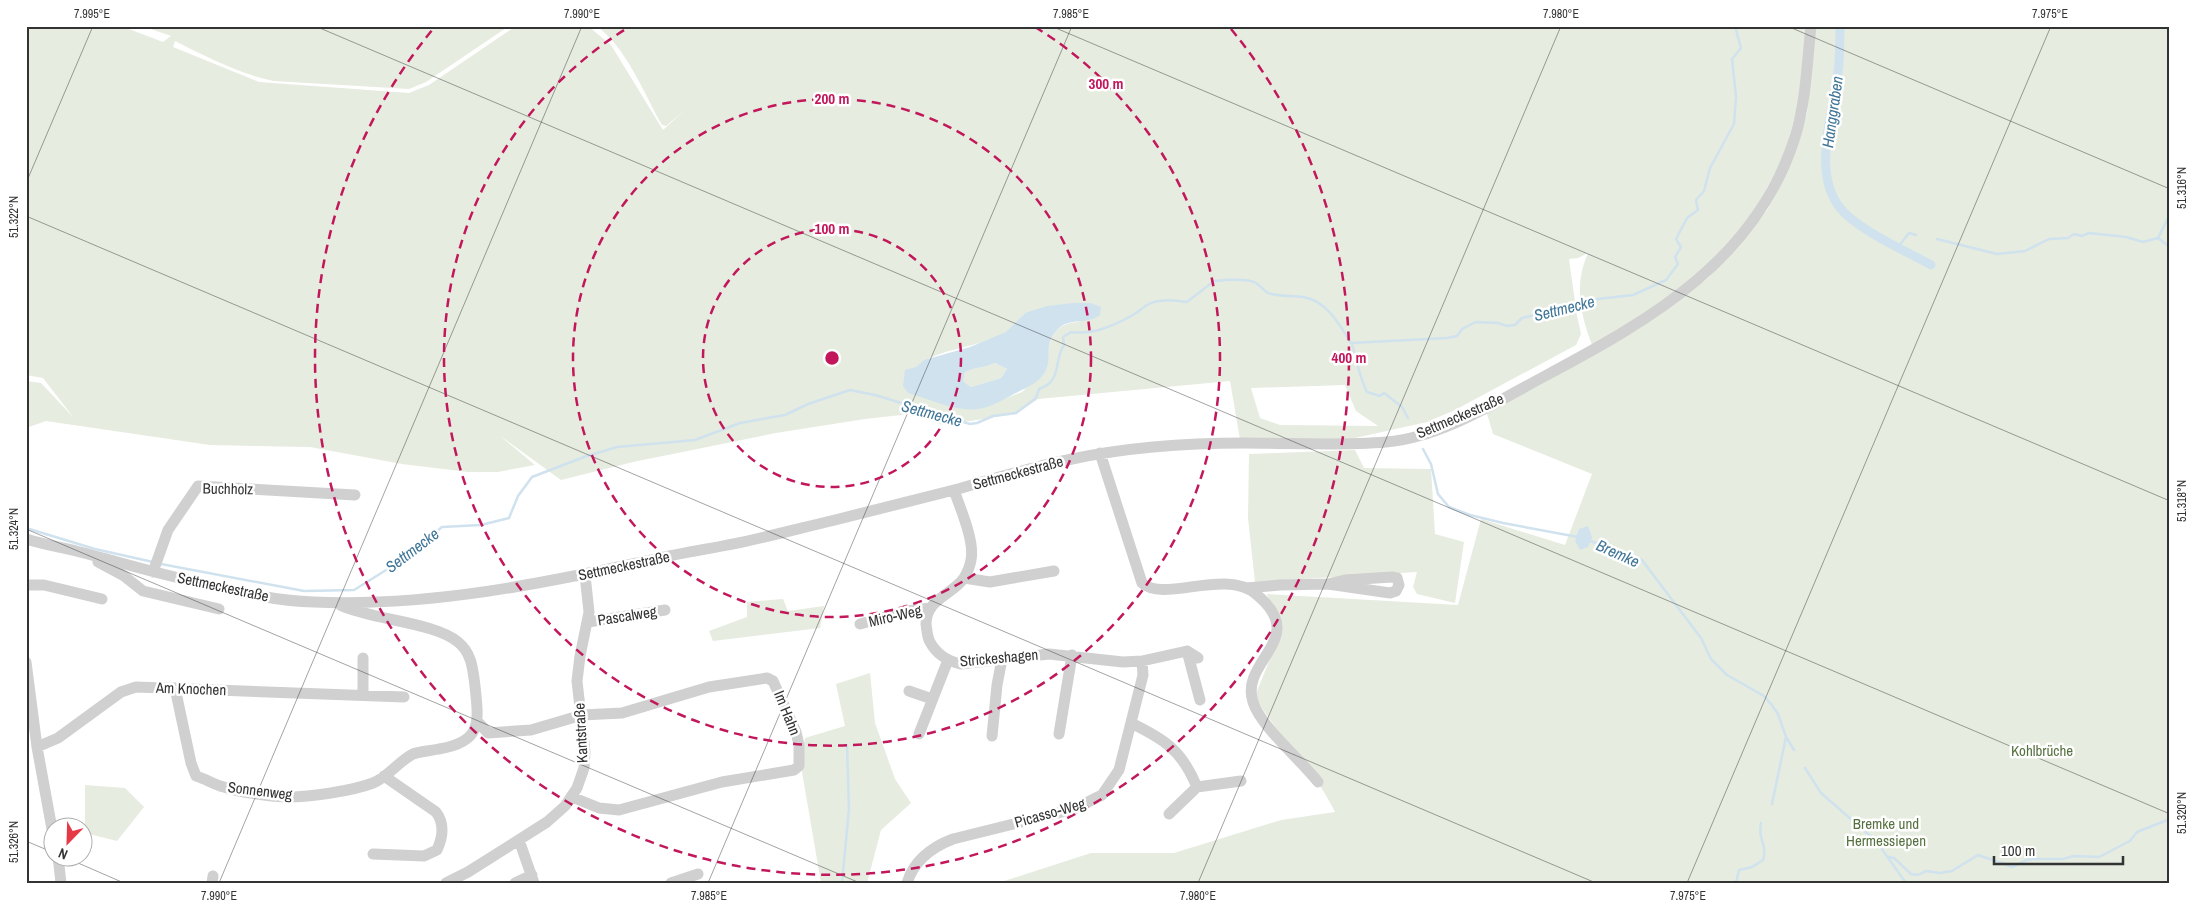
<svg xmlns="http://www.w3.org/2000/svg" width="2196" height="909" viewBox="0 0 2196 909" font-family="'Archivo Narrow',sans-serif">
  <rect width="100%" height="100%" fill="#fff"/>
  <path fill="#e6ecdf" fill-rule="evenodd" d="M26 26H121L163 42 171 36 142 26H509L426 82 409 89 274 81C239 74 207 57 175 41L173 47 259 82 409 93 429 85 516 26H588L611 45 663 130 685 110 666 126 662 125C644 94 626 46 596 26H1807L1798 106 1790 134 1782 160 1751 217 1700 273 1643 315 1592 345C1580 313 1574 285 1588 253L1578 258 1569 259 1577 316 1580 329 1581 334 1576 345 1455 410 1427 422 1337 442 1240 439 1230 381 1038 399 1016 414 943 425 910 414 865 419 776 433 633 462 561 480 499 435 535 465 498 472H468L402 464 310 447 210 445 46 421 26 428V381L41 383 74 418 43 378 26 375ZM1025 313 1081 322C1050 322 1048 344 1046 369L1022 392 979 409 916 367C938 347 979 349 1006 332 1013 328 1019 319 1025 313ZM1345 385 1356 411 1378 426 1280 425 1260 418 1251 388Z
    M1816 26H2170V883H998L1091 853H1174L1281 820 1335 812C1314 769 1278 737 1255 696L1281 632 1267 594 1458 605 1481 519 1565 545 1592 474 1493 434 1485 407 1653 319 1709 277 1768 209 1788 170 1807 114Z
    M995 363 1007 369 1001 378 971 387 963 381 965 372C975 367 985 368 995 363Z
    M1355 450 1364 468 1431 469 1435 534 1464 542 1455 603 1417 594 1413 587 1417 572 1255 582 1248 518 1249 454Z
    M783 599 788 611 824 606 820 628 713 641 709 631 747 617V602Z
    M870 673 875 723 895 779 911 803 881 830 867 883H821L801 766 805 738 845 726 836 684Z
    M85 785 125 788 144 807 117 841 85 833Z"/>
  <path fill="#cfe2ee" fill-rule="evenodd" d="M1073 303H1090L1101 307 1100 315C1087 325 1070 317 1058 329 1042 346 1053 357 1045 372 1039 382 1028 387 1018 392 1006 398 992 407 979 409 956 412 929 399 908 393L903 386 905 370 916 367 924 360 970 347 1006 332 1025 313 1047 306ZM995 363 1007 369 1001 378 971 387 963 381 965 372C975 367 985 368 995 363Z
    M1588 526 1592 537 1588 547 1580 550 1575 541 1579 529Z"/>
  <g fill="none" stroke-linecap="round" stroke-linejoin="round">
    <path stroke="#cfe2ee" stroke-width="2.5" d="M2158 238 2170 247
      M1937 239 1997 254 2025 251 2049 239 2068 238 2074 234 2082 236 2089 233 2126 237 2143 242 2158 238 2170 214
      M1898 247 1909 233 1916 235
      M1352 344C1357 361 1359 376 1367 392L1380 396 1384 393 1402 407 1408 418
      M1423 449 1431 464 1438 494 1449 507 1470 515 1503 523 1578 537
      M26 528 95 549 153 562
      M1588 540 1642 560 1701 638 1711 659 1727 675 1764 696 1771 704 1778 714 1786 737 1794 750
      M161 564 304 591 354 590 399 562 442 527 481 525 509 518 518 496 532 477 584 457 617 447 695 440 740 423 785 415 808 404 850 390 875 395 970 424 977 423 993 416 1016 413 1036 398 1039 389C1063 381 1053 361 1064 345L1063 337 1071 332C1093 335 1113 326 1133 315 1138 312 1143 307 1149 304 1160 298 1176 301 1187 302L1214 281C1224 280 1248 278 1256 283 1261 286 1264 291 1268 293 1280 297 1291 295 1303 297 1326 300 1340 325 1351 343L1447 338 1457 336 1462 329 1476 322 1498 323 1507 326 1515 325 1522 318 1572 307 1589 300 1633 295 1666 280 1678 264 1675 257 1681 247 1676 239 1687 218 1698 210 1696 200 1704 191 1710 168 1734 124 1736 97 1732 59 1741 48 1735 26
      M1805 768 1821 793 1876 841 1906 883
      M1772 804 1786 737
      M1888 857 1894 858 1911 874 1918 875 1926 871 1940 873 1952 871 1978 855 2013 867 2026 860 2034 859H2063L2074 856 2099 857 2130 841 2137 832 2170 819
      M842 883 849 809 847 745
      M1736 883 1739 870 1752 867 1763 860C1768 843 1757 840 1761 823"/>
    <path stroke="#cfe2ee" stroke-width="9" d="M1840 26C1840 44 1840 62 1837 80 1831 122 1809 184 1849 217 1873 237 1904 250 1931 265"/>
    <path stroke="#d0d0d0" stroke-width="11" d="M1100 453 1142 583C1164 603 1225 568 1256 594 1311 639 1239 660 1253 702 1261 727 1301 760 1318 782
      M954 490C960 508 975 541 971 560 970 566 967 573 964 578 952 595 926 599 926 624 927 630 927 637 930 642 937 655 947 661 961 664L1049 654 1123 662 1142 661 1187 651 1198 658
      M26 539C42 544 59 547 76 551 112 560 148 571 184 579 227 589 270 601 314 602 430 607 545 583 656 559 690 551 723 547 756 539 783 533 809 526 835 520 875 510 915 500 954 490 993 479 1032 467 1072 459 1129 447 1186 443 1244 443 1291 443 1339 446 1386 442 1443 437 1496 402 1545 376 1652 319 1757 259 1795 137 1806 102 1807 63 1811 26
      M98 562 124 576 143 591 219 609
      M153 572 168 530 198 486 355 495
      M964 578 990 582 1054 571
      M26 585H44L102 599
      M1246 588 1280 585 1328 584 1345 580 1392 577 1397 578 1399 585 1396 591 1390 593 1328 584
      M588 622 665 610
      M860 624 907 611 931 608
      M1187 651 1200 700
      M363 658V695
      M26 662 37 747 52 829
      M175 688 191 763 196 776C206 779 215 785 224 787 238 792 273 797 288 797 310 797 352 791 373 783 388 777 399 761 413 754 421 751 430 751 439 749 482 742 479 723 475 686 473 670 472 653 458 642 434 622 372 620 340 605
      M909 691 932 699
      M478 722 488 733 531 730 582 715 622 713 709 687 767 678 773 681 796 732 799 745V766L794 770 722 782 619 810 599 808 572 797
      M1131 723C1166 740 1182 751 1197 787L1169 814
      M919 734 948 660
      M1059 734 1072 655
      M992 736 997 685 1002 659
      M37 747 58 738 121 692 136 687 404 697
      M1197 787 1241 781
      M519 840 534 883
      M373 854 424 856 437 850C443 837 445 824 436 812L384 776
      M58 856 61 883
      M212 883 213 876
      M446 883 468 872 547 822 565 806 577 788 584 768 585 752 577 681 580 656 589 612 585 575
      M515 883 532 875
      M671 883 698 874
      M907 883C914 860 932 847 953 839L1074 809 1102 795 1119 770 1143 675 1142 661"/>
  </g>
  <path fill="none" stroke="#333" stroke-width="1" stroke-opacity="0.45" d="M315 26 2170 814M1051 26 2170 501M1787 26 2170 189M26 183 93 26M26 216 1596 883M26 529 860 883M26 841 52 852M62 856 124 883M219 883 582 26M708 883 1072 26M1198 883 1561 26M1687 883 2051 26"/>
  <g fill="none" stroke="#c2185b" stroke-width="2.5" stroke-dasharray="9 6">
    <circle cx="832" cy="358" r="129"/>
    <circle cx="832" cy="358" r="259"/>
    <path d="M1035 27A388 388 0 1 1 629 27"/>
    <path d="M1231 29A517 517 0 1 1 433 29"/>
  </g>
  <g text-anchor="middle" stroke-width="5" stroke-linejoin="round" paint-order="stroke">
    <g font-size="15" fill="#333" stroke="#fff">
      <text transform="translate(1460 416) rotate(-23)" y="5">Settmeckestraße</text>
      <text transform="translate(1018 473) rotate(-15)" y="5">Settmeckestraße</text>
      <text transform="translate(228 489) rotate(1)" y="5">Buchholz</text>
      <text transform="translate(624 566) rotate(-12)" y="5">Settmeckestraße</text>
      <text transform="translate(223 587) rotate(12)" y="5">Settmeckestraße</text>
      <text transform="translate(627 616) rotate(-9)" y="5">Pascalweg</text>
      <text transform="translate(895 616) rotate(-13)" y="5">Miro-Weg</text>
      <text transform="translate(999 658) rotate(-5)" y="5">Strickeshagen</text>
      <text transform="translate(191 689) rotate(2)" y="5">Am Knochen</text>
      <text transform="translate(787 713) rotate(68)" y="5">Im Hahn</text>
      <text transform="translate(581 733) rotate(-93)" y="5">Kantstraße</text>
      <text transform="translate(260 791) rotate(7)" y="5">Sonnenweg</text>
      <text transform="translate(1050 813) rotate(-16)" y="5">Picasso-Weg</text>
    </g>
    <g font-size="15" fill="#56703f" stroke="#fff">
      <text x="2042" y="756">Kohlbrüche</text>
      <text x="1886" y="829">Bremke und<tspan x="1886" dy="17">Hermessiepen</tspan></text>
    </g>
    <g font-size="16" font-style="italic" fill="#3f7597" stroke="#fff">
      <text transform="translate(1832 112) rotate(-82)" y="6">Hanggraben</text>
      <text transform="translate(1564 308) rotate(-14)" y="6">Settmecke</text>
      <text transform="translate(932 413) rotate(15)" y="6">Settmecke</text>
      <text transform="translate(412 550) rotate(-37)" y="6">Settmecke</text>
      <text transform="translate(1618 553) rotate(24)" y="6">Bremke</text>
    </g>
  </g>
  <circle cx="832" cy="358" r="8" fill="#c2185b" stroke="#fff" stroke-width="2.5"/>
  <g font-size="15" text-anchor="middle" font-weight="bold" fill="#c2185b" stroke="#fff" stroke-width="5" stroke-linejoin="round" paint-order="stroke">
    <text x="1106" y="89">300 m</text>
    <text x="832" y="104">200 m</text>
    <text x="832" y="234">100 m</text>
    <text x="1349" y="363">400 m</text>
  </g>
  <rect width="2196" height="909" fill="none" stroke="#ffffff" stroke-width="55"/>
  <g transform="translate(68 842) rotate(203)"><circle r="24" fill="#ffffff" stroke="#adadad"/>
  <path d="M0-4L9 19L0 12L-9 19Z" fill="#e63946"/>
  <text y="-8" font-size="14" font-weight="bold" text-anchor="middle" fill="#333333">N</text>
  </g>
  <path d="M1994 856v8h129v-8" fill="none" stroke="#333333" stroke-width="2.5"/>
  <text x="2001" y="856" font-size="15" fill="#333333" stroke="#ffffff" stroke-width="4" paint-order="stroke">100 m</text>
  <rect x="28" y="28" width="2140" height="854" fill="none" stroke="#333" stroke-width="2"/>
  <g font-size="12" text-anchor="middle" fill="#333">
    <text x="92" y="18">7.995°E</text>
    <text x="582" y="18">7.990°E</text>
    <text x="1071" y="18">7.985°E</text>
    <text x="1561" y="18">7.980°E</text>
    <text x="2050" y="18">7.975°E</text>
    <text transform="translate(2182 188) rotate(-90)" y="4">51.316°N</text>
    <text transform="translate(14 217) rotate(-90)" y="4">51.322°N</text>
    <text transform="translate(2182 501) rotate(-90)" y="4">51.318°N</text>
    <text transform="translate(14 529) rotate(-90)" y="4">51.324°N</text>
    <text transform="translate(2182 813) rotate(-90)" y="4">51.320°N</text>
    <text transform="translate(14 842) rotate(-90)" y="4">51.326°N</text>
    <text x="219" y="900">7.990°E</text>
    <text x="709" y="900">7.985°E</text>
    <text x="1198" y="900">7.980°E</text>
    <text x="1688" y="900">7.975°E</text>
  </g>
</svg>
